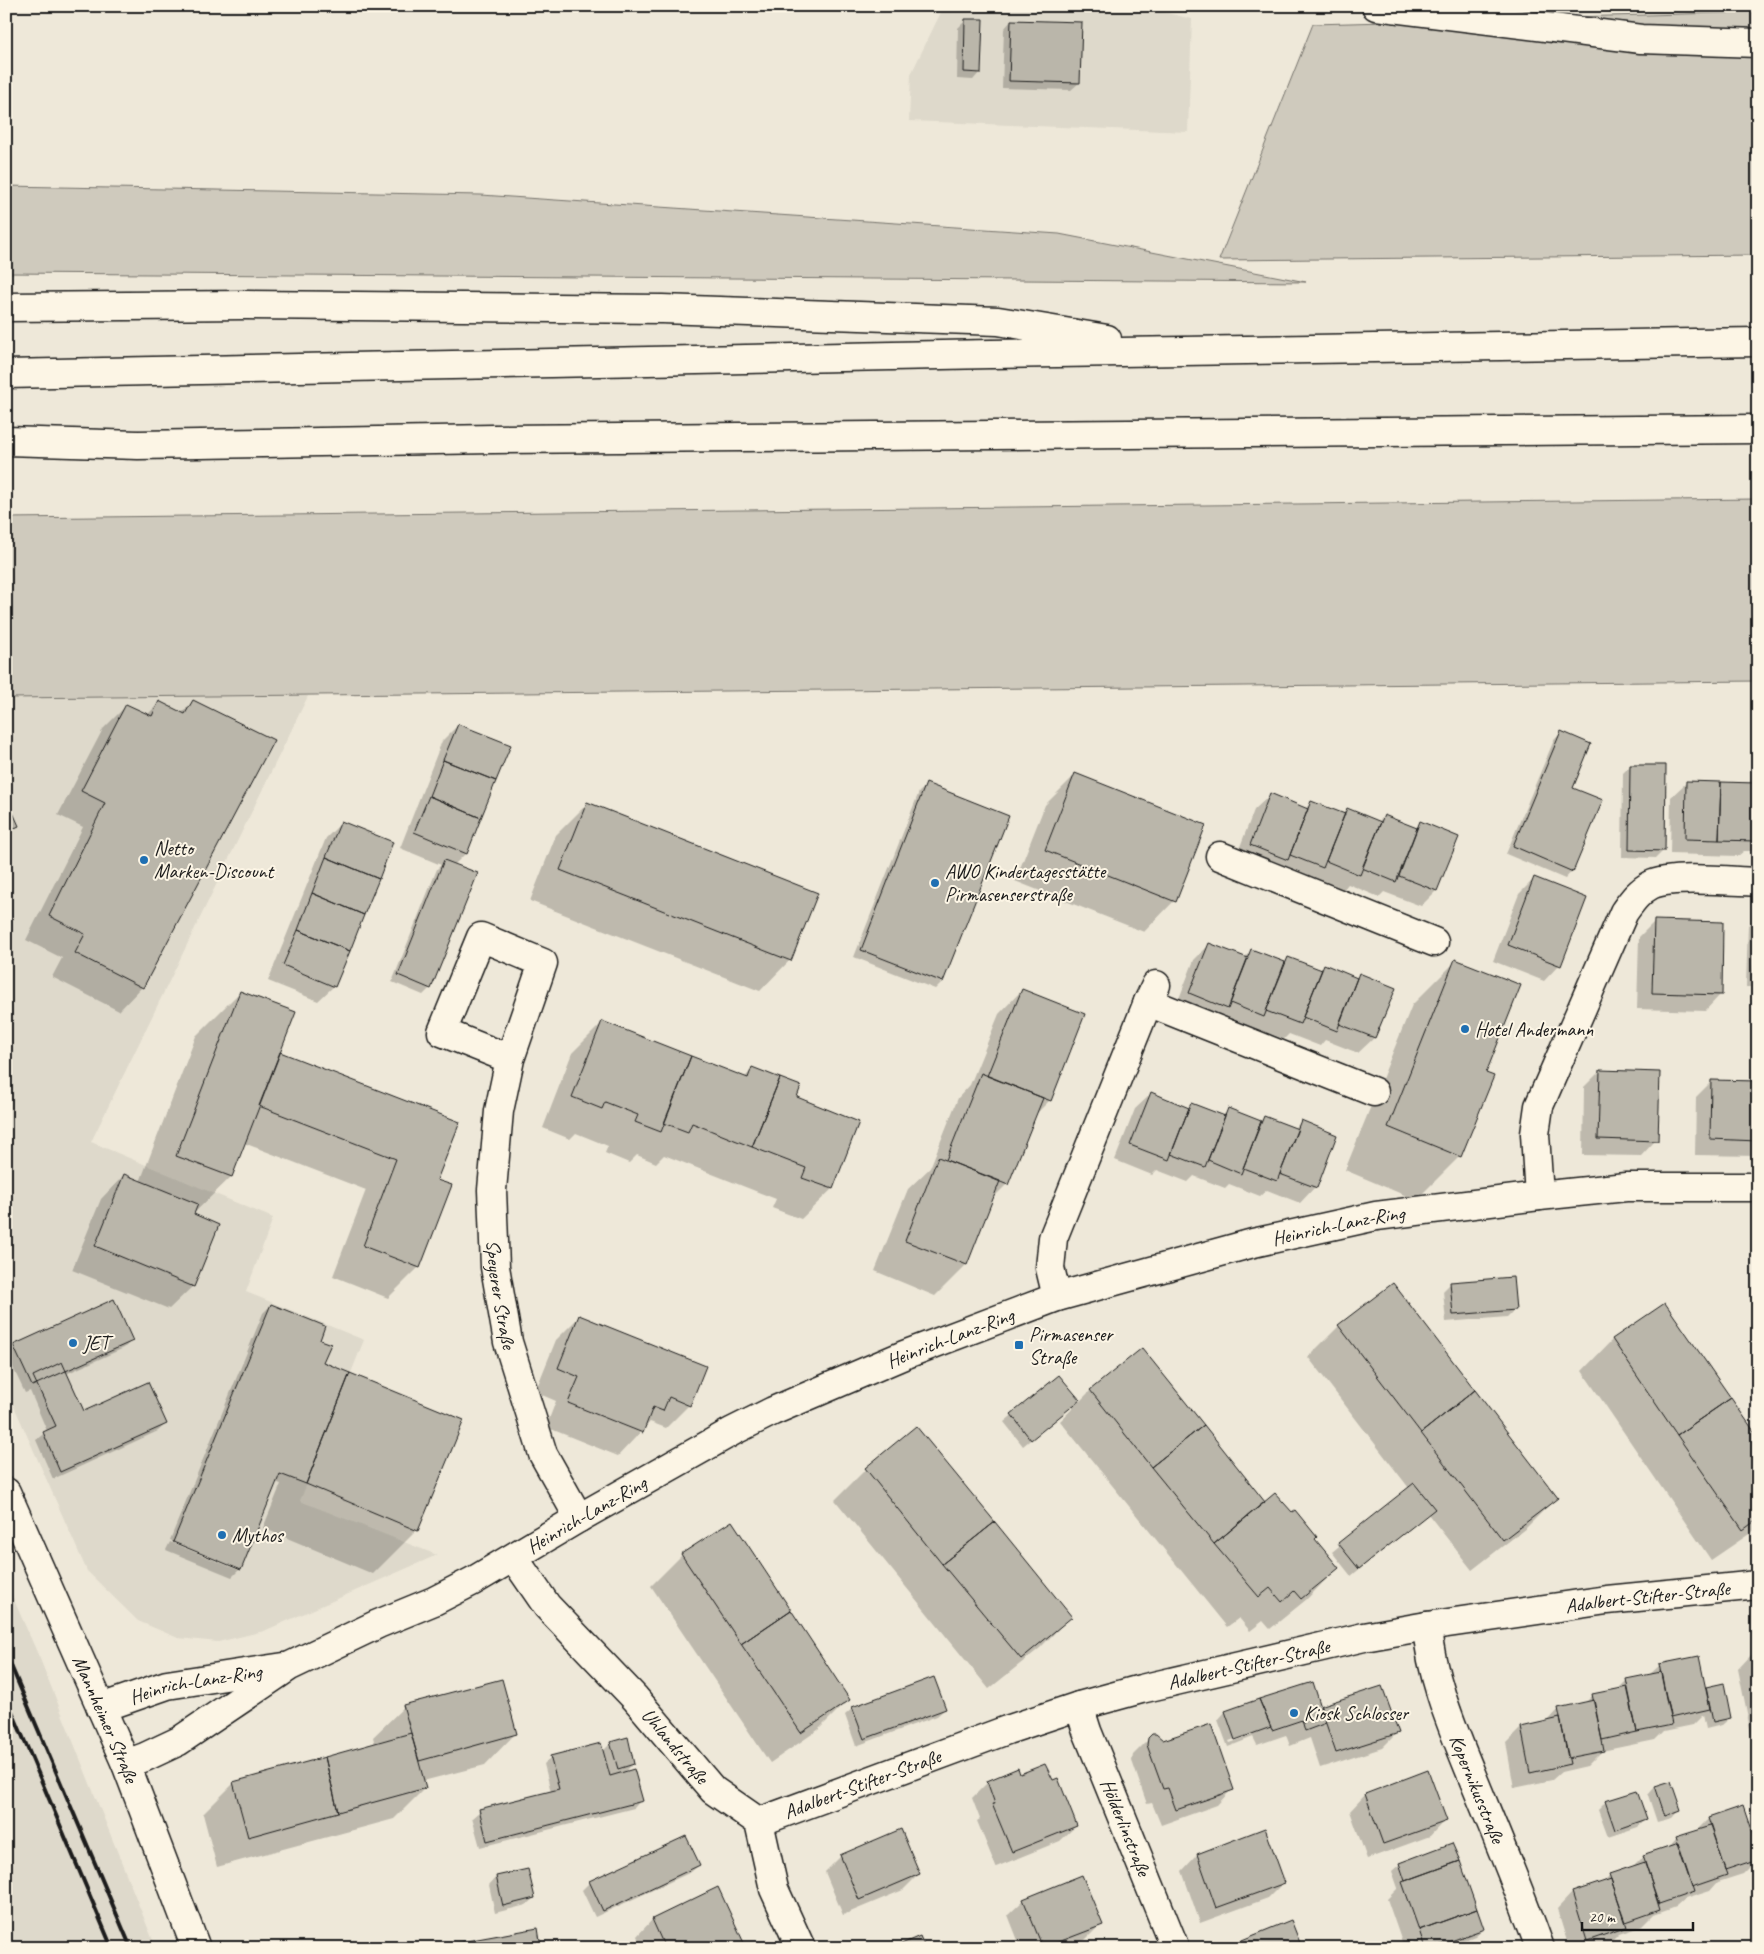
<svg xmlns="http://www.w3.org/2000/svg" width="1764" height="1954" viewBox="0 0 1764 1954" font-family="Caveat,sans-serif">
  <rect width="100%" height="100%" fill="#eee8d9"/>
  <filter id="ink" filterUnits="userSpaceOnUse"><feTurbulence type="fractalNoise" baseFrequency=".02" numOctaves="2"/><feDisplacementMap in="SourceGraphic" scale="10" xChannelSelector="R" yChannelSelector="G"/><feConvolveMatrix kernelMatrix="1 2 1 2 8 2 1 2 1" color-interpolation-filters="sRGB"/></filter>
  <g filter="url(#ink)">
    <path fill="#ded9cb" d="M944 6H1138L1192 19 1188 132 909 121 911 74Z
      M286 694 308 696 91 1142 273 1218 246 1292 364 1340 300 1501 437 1555 264 1631 218 1642 178 1638 138 1621 87 1571 6 1388V698Z
      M6 1582 40 1659 156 1948H6Z"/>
    <path fill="#cfcabd" stroke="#76736c" d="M1758 12V255L1219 260 1313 24Z
      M6 186 481 195 1059 234 1306 282 6 273Z
      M1758 499V681L6 698V518Z"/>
    <path fill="#0003" fill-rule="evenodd" d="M966 20 980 72 973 80 957 79 958 28Z
      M1011 21 1079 83 1071 90 1002 88 1004 29Z
      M193 701 142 987 119 1011 52 977 62 958 26 940 83 827 58 815 103 729 126 706 147 715 159 703 181 714Z
      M458 725 466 853 454 865 430 988 423 995 392 982 437 869 441 865 400 848 442 741Z
      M1561 733 1571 788 1572 871 1565 879 1506 854 1554 740Z
      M1630 766 1664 850 1656 858 1622 857 1623 773Z
      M1075 775 1174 901 1144 932 1015 881 1045 805Z
      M1756 775H1758V851H1744L1738 856 1670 854 1671 797 1687 782 1748 784Z
      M927 785 942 982 935 989 854 957 919 792Z
      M1270 795 1305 809 1311 803 1342 815 1348 809 1378 822 1384 816 1415 829 1420 823 1436 891 1421 906 1384 892 1379 897 1348 884 1343 890 1312 877 1307 883 1235 860 1254 810Z
      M6 800 18 826 6 837Z
      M587 804 790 960 760 991 530 901 556 835Z
      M341 823 334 986 318 1001 268 981 326 838Z
      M1535 878 1559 965 1544 981 1493 961 1519 894Z
      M1756 918H1758V987H1746L1748 925Z
      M1655 921 1720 995 1705 1011 1637 1009 1639 937Z
      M1210 944 1244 958 1252 950 1284 963 1288 958 1319 971 1324 966 1356 979 1360 975 1394 988 1374 1038 1358 1053 1325 1040 1320 1046 1289 1034 1284 1039 1252 1027 1247 1032 1175 1009 1194 960Z
      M1456 961 1485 1073 1460 1156 1416 1200 1345 1170 1412 1005Z
      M1022 990 1050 1100 1034 1116 1007 1184 991 1200 966 1265 935 1296 875 1271 908 1189 930 1168 958 1098 970 1085 999 1014Z
      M240 992 279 1053 436 1180 419 1267 388 1298 333 1276 366 1190 244 1143 231 1177 192 1215 193 1286 169 1309 72 1270 101 1199 124 1175 140 1182 196 1036Z
      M603 1022 744 1078 753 1069 795 1098 858 1123 832 1189 801 1219 772 1208 776 1199 664 1155 656 1163 637 1155 629 1163 605 1153 608 1146 576 1133 570 1139 543 1128 572 1053Z
      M1600 1071 1656 1140 1641 1156 1583 1155 1584 1087Z
      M1712 1081 1758 1083V1156L1695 1155 1696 1097Z
      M1151 1094 1188 1108 1192 1104 1222 1116 1229 1110 1260 1122 1264 1117 1294 1129 1301 1122 1315 1187 1300 1203 1267 1190 1260 1196 1229 1184 1225 1188 1194 1176 1188 1182 1157 1170 1152 1175 1115 1160 1135 1109Z
      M1451 1283 1514 1310 1507 1317 1446 1322 1443 1291Z
      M1665 1304 1758 1439V1528L1711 1560 1582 1371 1612 1340Z
      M271 1305 318 1341 322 1363 417 1530 373 1574 263 1528 281 1484 275 1482 240 1569 232 1577 166 1550 170 1542 238 1570V1567L170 1540 263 1313Z
      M580 1316 689 1405 666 1428 650 1422 618 1456 546 1427 556 1401 535 1392 556 1340Z
      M1339 1326 1556 1498 1526 1528 1472 1570 1428 1514 1351 1576 1332 1552 1409 1488 1308 1357Z
      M131 1341 124 1348 66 1374 83 1413 166 1424 158 1431 53 1479 36 1440 47 1431 30 1391 25 1393 6 1353 14 1346Z
      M1059 1376 1079 1402 1090 1391 1265 1504 1313 1539 1337 1568 1307 1599 1270 1629 1263 1621 1250 1631 1239 1618 1227 1627 1060 1421 1073 1408 1072 1406 1023 1446 1004 1422Z
      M916 1428 1070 1617 1040 1648 989 1689 835 1500 866 1469Z
      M682 1555 849 1699 818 1730 770 1763 651 1586Z
      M1758 1652V1753L1755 1754 1738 1669 1753 1653Z
      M1660 1665 1705 1690 1706 1688 1730 1718 1722 1725 1706 1729 1703 1715 1693 1725 1664 1731 1655 1740 1602 1751 1587 1766 1561 1772 1552 1780 1514 1788 1506 1743 1521 1728 1546 1723 1559 1709 1584 1704 1593 1695 1617 1690 1627 1680 1649 1675Z
      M1260 1700 1320 1707 1397 1733 1382 1748 1320 1768 1310 1738 1290 1746 1286 1735 1257 1745 1253 1737 1228 1747 1218 1720 1225 1712ZM1252 1733V1735L1230 1743 1229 1741Z
      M404 1707 515 1734 485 1765 423 1781 425 1788 394 1819 217 1867 203 1814 234 1783 375 1745 373 1737Z
      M853 1708 945 1709 937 1716 856 1746 845 1715Z
      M1153 1735 1232 1789 1217 1805 1161 1825 1152 1803 1147 1804 1132 1761 1133 1755Z
      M611 1743 633 1764 624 1773 641 1800 634 1808 480 1847 472 1818 480 1811 551 1792 544 1764 551 1757 602 1752Z
      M1020 1775 1052 1782 1076 1826 1060 1841 996 1867 977 1821 980 1819 972 1798 988 1782Z
      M1671 1782 1679 1810 1672 1818 1657 1822 1648 1795 1655 1787Z
      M1365 1795 1445 1820 1430 1836 1367 1859 1350 1811Z
      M1606 1802 1645 1819 1638 1827 1608 1837 1598 1810Z
      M1708 1819 1758 1855V1859L1743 1874 1718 1882 1710 1891 1685 1899 1676 1907 1654 1915 1643 1926 1619 1934 1610 1943 1595 1948H1569L1557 1909 1572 1893 1601 1884 1610 1875 1632 1867 1643 1856 1666 1849 1676 1838 1695 1832Z
      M1197 1855 1284 1882 1268 1898 1200 1923 1182 1871Z
      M841 1856 919 1874 903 1890 843 1915 825 1872Z
      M1400 1864 1483 1929 1475 1936 1443 1948H1415L1413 1941 1403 1945 1387 1899 1398 1888 1392 1871Z
      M699 1865 691 1872 595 1917 582 1890 590 1882Z
      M496 1877 534 1898 526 1905 495 1913 489 1885Z
      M717 1889 742 1942 737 1948H642L637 1936 652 1920Z
      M1024 1900 1101 1924 1085 1940 1066 1948H1021L1008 1915Z
      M1291 1922 1301 1948H1233L1237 1943Z"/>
    <path fill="#bab6aa" stroke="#1c1c1c" d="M965 19H983L981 73 964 72Z
      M1011 20 1082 22 1080 83 1009 81Z
      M193 700 274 740 143 988 75 953 85 934 49 916 105 803 81 791 126 704 152 716 159 701 185 714Z
      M458 724 511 745 496 781 443 760Z
      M1561 731 1591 744 1573 788 1603 800 1573 872 1513 846Z
      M443 760 496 781 481 818 429 796Z
      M1630 765H1666L1665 851 1629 850Z
      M1075 773 1206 825 1176 902 1045 850Z
      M1756 774H1758V835H1755Z
      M1686 781 1721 782 1719 840 1685 839Z
      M1721 782 1756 783 1755 841 1719 840Z
      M926 783 1009 816 943 982 861 950Z
      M1270 793 1308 809 1288 860 1250 845Z
      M429 796 481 818 467 854 414 832Z
      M6 797 19 826 6 832Z
      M1311 801 1345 814 1323 868 1290 855Z
      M587 802 818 893 791 961 560 870Z
      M1347 808 1381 822 1360 875 1326 861Z
      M1384 815 1417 828 1396 882 1362 868Z
      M341 821 393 842 379 879 326 857Z
      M1420 821 1459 837 1437 891 1399 876Z
      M326 857 379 879 364 915 312 893Z
      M444 860 478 873 431 989 398 975Z
      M1534 877 1587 898 1561 966 1508 945Z
      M312 893 364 915 350 951 298 930Z
      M1755 916H1758V980L1753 979Z
      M1654 920 1723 922 1722 995 1652 993Z
      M298 930 350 951 335 987 283 965Z
      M1209 943 1248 958 1228 1009 1189 993Z
      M1251 949 1285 962 1264 1017 1230 1003Z
      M1288 957 1322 970 1300 1024 1266 1011Z
      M1455 959 1521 985 1486 1073 1494 1076 1461 1157 1388 1127Z
      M1324 964 1357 978 1337 1031 1303 1017Z
      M1359 973 1396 988 1375 1038 1339 1024Z
      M1022 989 1085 1014 1051 1101 987 1076Z
      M240 991 296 1012 232 1177 176 1156Z
      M602 1021 691 1056 661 1132 635 1122 638 1115 605 1102 602 1109 572 1097Z
      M280 1052 460 1122 437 1180 452 1185 420 1268 363 1246 396 1159 259 1106Z
      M691 1056 748 1078 752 1067 780 1078 752 1147 692 1123 688 1132 664 1123Z
      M1600 1070 1660 1072 1658 1141 1598 1139Z
      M981 1073 1043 1098 1008 1185 946 1160Z
      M780 1078 801 1086 797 1097 859 1122 833 1189 802 1178 806 1168 752 1147Z
      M1711 1080 1758 1081V1141L1710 1139Z
      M1151 1092 1189 1108 1169 1160 1130 1145Z
      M1191 1103 1225 1116 1205 1167 1171 1154Z
      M1228 1108 1261 1121 1241 1174 1208 1160Z
      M1264 1116 1298 1129 1277 1181 1243 1168Z
      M1301 1120 1337 1135 1317 1188 1280 1174Z
      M938 1157 1000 1181 967 1265 905 1241Z
      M124 1174 198 1204 194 1214 219 1225 194 1287 95 1246Z
      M1513 1277 1516 1310 1453 1315 1450 1282Z
      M1393 1283 1475 1390 1421 1433 1338 1325Z
      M114 1299 133 1341 32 1386 13 1345Z
      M1665 1303 1731 1398 1677 1435 1612 1339Z
      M271 1304 325 1326 320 1340 331 1344 323 1362 350 1373 306 1484 280 1474 241 1570 173 1542Z
      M579 1315 706 1366 690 1406 669 1397 663 1411 653 1407 643 1433 568 1403 579 1377 558 1368Z
      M1142 1348 1204 1425 1151 1467 1090 1390Z
      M62 1362 84 1411 148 1382 167 1424 60 1472 43 1432 56 1426 33 1376Z
      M350 1373 464 1420 418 1531 306 1484Z
      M1059 1375 1080 1400 1031 1440 1011 1414Z
      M1475 1390 1558 1498 1503 1540 1421 1433Z
      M1731 1398 1758 1437V1519L1743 1530 1677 1435Z
      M1204 1425 1265 1502 1214 1544 1151 1467Z
      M916 1426 995 1522 942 1564 865 1468Z
      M1414 1483 1435 1509 1359 1569 1338 1543Z
      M1275 1493 1292 1512 1295 1510 1317 1537 1315 1539 1339 1568 1301 1599 1294 1591 1282 1602 1270 1588 1259 1597 1214 1544Z
      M732 1521 791 1610 741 1644 681 1554Z
      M995 1522 1072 1617 1021 1659 942 1564Z
      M791 1610 850 1700 801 1733 741 1644Z
      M1758 1651V1676L1753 1652Z
      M1699 1656 1710 1709 1670 1718 1659 1664Z
      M1661 1672 1672 1725 1637 1732 1626 1679Z
      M934 1677 946 1709 864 1739 852 1707Z
      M502 1679 517 1734 419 1761 403 1705Z
      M1313 1682 1326 1723 1305 1731 1302 1720 1272 1730 1259 1699Z
      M1724 1683 1731 1718 1713 1722 1706 1687Z
      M1382 1686 1399 1733 1336 1753 1320 1706Z
      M1627 1687 1637 1732 1602 1740 1592 1694Z
      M1259 1699 1271 1727 1235 1740 1225 1711Z
      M1594 1700 1604 1751 1568 1758 1558 1708Z
      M1560 1718 1570 1764 1530 1773 1521 1727Z
      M1211 1724 1234 1790 1176 1810 1168 1788 1163 1789 1147 1745 1148 1738 1152 1734H1156L1163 1740Z
      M411 1733 426 1788 338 1812 325 1757Z
      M628 1737 634 1764 618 1769 610 1742Z
      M601 1743 610 1776 634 1769 643 1801 487 1841 479 1809 559 1789 550 1756Z
      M325 1757 338 1812 248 1837 233 1782Z
      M1045 1764 1053 1780 1058 1778 1077 1826 1012 1852 992 1804H995L987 1781 1018 1768 1020 1774Z
      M1428 1770 1447 1821 1383 1844 1365 1794Z
      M1671 1781 1681 1810 1665 1816 1655 1786Z
      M1637 1791 1647 1819 1615 1830 1605 1801Z
      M1743 1806 1758 1851V1859L1725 1870 1708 1818Z
      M1710 1826 1727 1875 1692 1887 1675 1837Z
      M1265 1828 1285 1883 1216 1908 1197 1854Z
      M901 1829 920 1874 859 1900 840 1855Z
      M686 1836 700 1865 603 1911 589 1881Z
      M1452 1843 1460 1861 1405 1881 1399 1863Z
      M1678 1843 1694 1892 1659 1904 1642 1855Z
      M1460 1861 1477 1909 1419 1930 1402 1882Z
      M1645 1862 1660 1910 1626 1922 1609 1874Z
      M528 1869 535 1898 503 1906 496 1876Z
      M1082 1875 1103 1925 1043 1948 1023 1899Z
      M1611 1879 1627 1927 1587 1941 1572 1892Z
      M718 1887 744 1943 733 1948H665L652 1919Z
      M1477 1909 1484 1929 1432 1948H1425L1419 1930Z
      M1291 1920 1302 1948H1239L1237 1942Z
      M538 1928 541 1948H440L439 1946Z
      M920 1936 925 1948H892Z"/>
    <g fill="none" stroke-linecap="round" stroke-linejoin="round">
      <g stroke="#1c1c1c" stroke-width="31">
        <g id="minor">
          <path d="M1220 856 1434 942"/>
          <path d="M1148 1002 1374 1092"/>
          <path id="s1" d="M510 1059 442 1032 481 937 543 963 510 1059 499 1111 492 1190 495 1267 508 1342 543 1454 579 1518"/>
          <path d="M1539 1196 1535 1134 1539 1106 1624 912C1632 901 1639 891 1651 885 1671 875 1732 881 1758 882"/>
          <path d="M1057 1297 1050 1268 1053 1238 1148 1002 1156 985"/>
          <path id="s2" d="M514 1558 547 1606 635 1698 713 1790 759 1822 774 1889 801 1948"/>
          <path id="s3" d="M1427 1626C1431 1677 1451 1724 1470 1771 1494 1830 1519 1888 1540 1948"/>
          <path id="s4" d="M1079 1706 1087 1731 1175 1948"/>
          <path id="s5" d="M101 1708 167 1685 284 1667"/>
          <path id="s6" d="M126 1764 145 1757 179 1741 290 1666 378 1624 434 1601 473 1581 579 1518 733 1431 773 1411 904 1355 1057 1297 1253 1243 1376 1216 1539 1196 1626 1187H1758"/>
          <path id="s7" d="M759 1822 1007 1730 1079 1706 1141 1689 1364 1637 1427 1626 1607 1600 1758 1585"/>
        </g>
      </g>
      <g stroke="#1c1c1c" stroke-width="31">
        <g id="major">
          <path d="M1376 6 1641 39 1758 43"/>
          <path id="s8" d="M6 1492 126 1764 196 1948"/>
        </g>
      </g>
      <g stroke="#1c1c1c" stroke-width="31">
        <path id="highway" d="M6 307 247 305 662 309 998 321 1107 339
          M6 374 991 354 1758 342
          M6 441 138 445 493 439 1758 429"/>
      </g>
      <use href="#minor" stroke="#fcf5e5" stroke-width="28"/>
      <use href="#major" stroke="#fcf5e5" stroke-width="28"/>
      <use href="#highway" stroke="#fcf5e5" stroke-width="28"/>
      <path stroke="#1c1c1c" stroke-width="4" d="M6 1654 131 1948
        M6 1697 112 1948"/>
    </g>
  </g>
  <g fill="#1f6fb2" stroke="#fcf5e5" stroke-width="2">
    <circle cx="144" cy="860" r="5"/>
    <circle cx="935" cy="883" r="5"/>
    <circle cx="1465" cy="1029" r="5"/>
    <circle cx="73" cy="1343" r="5"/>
    <rect x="1014" y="1340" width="10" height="10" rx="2.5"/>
    <circle cx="222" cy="1535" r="5"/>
    <circle cx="1294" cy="1713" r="5"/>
  </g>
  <g text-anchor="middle" stroke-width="4" stroke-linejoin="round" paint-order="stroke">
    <g font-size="20" fill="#1c1c1c" stroke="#fcf5e5" text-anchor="start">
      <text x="154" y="855">Netto<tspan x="154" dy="23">Marken-Discount</tspan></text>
      <text x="945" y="878">AWO Kindertagesstätte<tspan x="945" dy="23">Pirmasenserstraße</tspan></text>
      <text x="1475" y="1036">Hotel Andermann</text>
      <text x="1029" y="1341">Pirmasenser<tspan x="1029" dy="23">Straße</tspan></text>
      <text x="83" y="1350">JET</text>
      <text x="232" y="1542">Mythos</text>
      <text x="1304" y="1720">Kiosk Schlosser</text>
    </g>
    <g font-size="20" fill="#1c1c1c" stroke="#fcf5e5">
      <text dy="7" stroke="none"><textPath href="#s6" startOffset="1335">Heinrich-Lanz-Ring</textPath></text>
      <text dy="7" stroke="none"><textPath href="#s1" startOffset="582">Speyerer Straße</textPath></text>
      <text dy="7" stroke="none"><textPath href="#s6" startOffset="930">Heinrich-Lanz-Ring</textPath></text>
      <text dy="7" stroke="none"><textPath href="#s6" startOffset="525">Heinrich-Lanz-Ring</textPath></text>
      <text dy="7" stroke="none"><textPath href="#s7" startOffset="920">Adalbert-Stifter-Straße</textPath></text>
      <text dy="7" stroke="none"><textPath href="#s7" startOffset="515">Adalbert-Stifter-Straße</textPath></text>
      <text dy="7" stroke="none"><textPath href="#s5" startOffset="98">Heinrich-Lanz-Ring</textPath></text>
      <text dy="7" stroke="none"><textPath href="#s8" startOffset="248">Mannheimer Straße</textPath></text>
      <text dy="7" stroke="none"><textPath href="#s2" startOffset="248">Uhlandstraße</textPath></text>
      <text dy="7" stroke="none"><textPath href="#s7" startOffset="110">Adalbert-Stifter-Straße</textPath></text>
      <text dy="7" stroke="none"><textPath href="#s3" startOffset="171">Kopernikusstraße</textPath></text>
      <text dy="7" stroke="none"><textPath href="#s4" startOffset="130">Hölderlinstraße</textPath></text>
    </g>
  </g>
  <rect width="1764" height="1954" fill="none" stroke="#fcf5e5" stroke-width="25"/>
  <rect x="12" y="12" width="1739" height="1929" fill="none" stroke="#1c1c1c" stroke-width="2" filter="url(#ink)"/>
  <path d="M1582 1922v8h111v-8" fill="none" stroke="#1c1c1c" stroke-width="2.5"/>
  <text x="1589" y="1922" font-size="15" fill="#1c1c1c" stroke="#fcf5e5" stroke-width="4" paint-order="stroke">20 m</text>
</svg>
